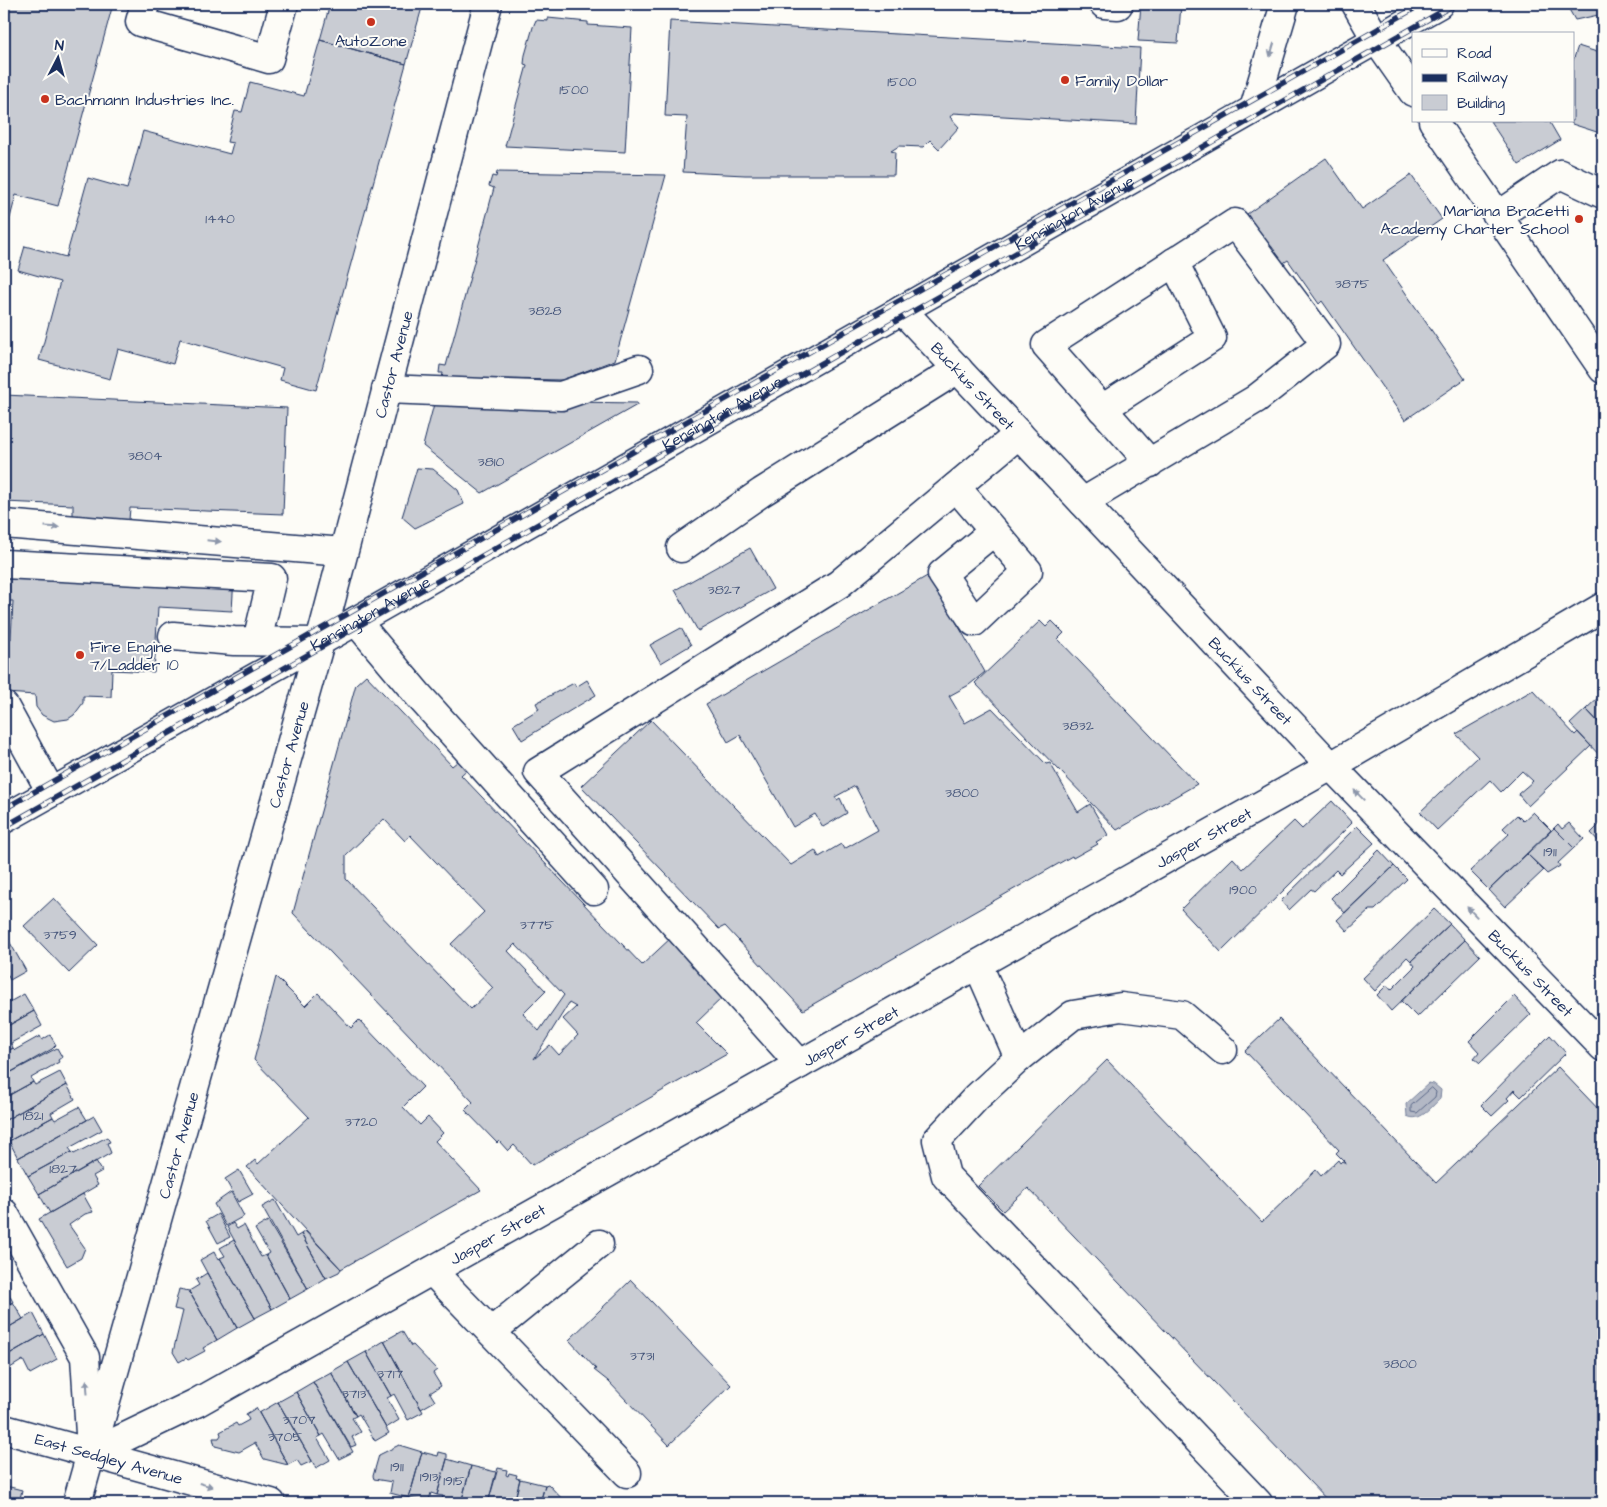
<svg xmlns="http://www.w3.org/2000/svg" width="1607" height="1507" viewBox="0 0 1607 1507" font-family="'Architects Daughter',sans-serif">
  <rect width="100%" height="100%" fill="#fdfcf7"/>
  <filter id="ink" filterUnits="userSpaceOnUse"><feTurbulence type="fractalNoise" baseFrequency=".02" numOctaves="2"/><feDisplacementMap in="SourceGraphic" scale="10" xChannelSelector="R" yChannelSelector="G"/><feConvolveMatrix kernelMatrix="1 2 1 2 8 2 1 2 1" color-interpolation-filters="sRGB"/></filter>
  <g filter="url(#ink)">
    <path fill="#b3b8c5" stroke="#76819c" d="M1429 1083 1434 1084 1441 1090 1440 1099C1431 1107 1420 1123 1407 1116L1406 1104Z"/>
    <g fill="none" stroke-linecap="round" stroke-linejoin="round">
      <path stroke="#586687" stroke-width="1" d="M1432 1088 1436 1092 1435 1097 1417 1113 1411 1112V1106Z"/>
    </g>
    <path fill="#c9ccd3" stroke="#1b2f5e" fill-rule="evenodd" d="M4 4H113L58 206 16 195 10 218 4 216Z
      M330 4H423L406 64 320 40Z
      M1141 4H1181L1178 43 1138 41Z
      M1566 4H1603V14L1575 20Z
      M548 18 588 22V25L632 28 625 152 505 146 527 65 524 64 525 55 533 27 536 20 548 21Z
      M670 21 1140 48 1136 124 953 113 950 117 959 127 939 149 930 140 923 147 899 146 891 151 895 152 894 175H745L683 172 687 117 665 116Z
      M320 40 406 64 316 390 280 380 283 368 180 339 173 364 118 349 110 379 39 360 60 282 18 270 25 246 66 257 88 178 127 189 143 131 230 154 233 143 227 142 235 111 242 112 250 82 304 96Z
      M1578 46 1603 54V134L1572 124 1571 121H1573V61Z
      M1490 121H1549L1560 140 1519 165Z
      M1326 158 1362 209 1411 175 1442 219 1383 260 1465 379 1405 420 1322 301 1319 304 1288 260 1282 264 1247 214Z
      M497 172 666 175 615 360 562 380 442 378 443 373H439L440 365 446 366 494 188 489 186 492 176 496 177Z
      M4 395 287 408 283 514 130 508 129 520 73 518V505L4 502Z
      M435 400 637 403V405L482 493 423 446Z
      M417 468 433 469 458 490 464 504 415 528 402 517Z
      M750 548 773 589 698 631 675 590Z
      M4 566 234 577 232 611 158 607 154 672 112 670 111 697 83 696V703L74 715 68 719 54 721 42 715 36 707 35 695 6 693 4 639H11L13 601H4Z
      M929 575 985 672 969 685 949 696 965 723 992 708 1046 764 1050 763 1078 812 1090 804 1108 835 1096 842 1098 844 1073 858 1072 856 803 1010 725 926 719 929 581 786 651 720 791 865 815 850 819 857 841 844 844 849 878 830 855 786 835 797 837 800 840 798 847 813 823 827 815 814 793 827 740 735 728 742 706 704Z
      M1040 621 1046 627 1052 621 1064 633 1058 639 1197 784 1117 830 975 683Z
      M681 628 691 645 661 663 650 645Z
      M366 675 452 766 458 761 461 764 467 758 473 764 461 775 642 965 673 936 725 995 696 1023 727 1054 532 1165 514 1145 508 1151 499 1141 497 1143 465 1110 473 1102 293 913 356 684ZM384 819 405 841 410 835 484 912 451 944 493 988 471 1009 346 879V855ZM515 944 564 995 539 1031 523 1014 546 991 508 951ZM569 1003 576 1007 563 1019 578 1035 559 1055 550 1045 534 1059Z
      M587 680 596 695 522 740 513 725 539 709 536 703 574 683 576 687Z
      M1533 690 1575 735 1578 732 1591 746 1528 806 1518 794 1533 781 1522 771 1501 792 1490 780 1437 830 1420 812 1478 757 1456 734Z
      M1602 694 1603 696V727L1586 709Z
      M1586 709 1603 727V759L1570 724Z
      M1332 801 1352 823 1221 952 1181 909 1233 858 1243 869 1294 821 1302 829Z
      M1533 812 1551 830 1489 890 1470 871 1509 834 1503 828 1517 815 1523 821Z
      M1603 821V841L1601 844 1591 833Z
      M1569 823 1584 839 1574 848 1554 828 1558 824 1562 829Z
      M1357 826 1374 843 1340 874 1336 870 1314 891 1311 889 1289 910 1281 901Z
      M1554 828 1574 848 1558 863 1560 866 1547 874 1527 854Z
      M1379 850 1394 866 1345 913 1331 898Z
      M1527 854 1544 870 1505 907 1489 890Z
      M1394 866 1407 879 1375 910H1370L1347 931 1337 920Z
      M54 898 98 945 69 973 24 926Z
      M1434 909 1450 924 1411 961 1407 957 1375 991 1363 978Z
      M1450 924 1465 940 1391 1011 1377 995 1387 985 1391 990 1415 966 1411 961Z
      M4 932 26 971 10 980 4 968Z
      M1465 940 1480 956 1417 1017 1401 1001Z
      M276 977 305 1006 318 993 351 1028 359 1020 423 1087 403 1107 420 1125 428 1117 443 1133 435 1141 481 1190 341 1269 247 1167 255 1160 258 1164 309 1117 254 1060Z
      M24 994 34 1011 4 1028V1005Z
      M1514 996 1531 1014 1480 1063 1474 1058 1479 1052 1469 1041Z
      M34 1011 42 1026 11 1043 13 1048 4 1053V1028Z
      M1279 1019 1436 1183 1558 1067 1603 1114V1503H1330L1028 1188 1003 1211 978 1186 1107 1060 1262 1222 1316 1170 1321 1176 1338 1160 1340 1163 1342 1161 1346 1163 1336 1153 1339 1150 1245 1051Z
      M50 1035 56 1045 52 1049 4 1076V1053L13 1048 15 1050 40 1036 42 1040Z
      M1550 1035 1566 1053 1521 1097 1514 1090 1507 1098 1509 1100 1492 1116 1481 1105Z
      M57 1048 62 1057 58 1060 59 1062 31 1078 33 1082 4 1098V1076Z
      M60 1072 67 1085 4 1121V1098L33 1082 35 1085Z
      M67 1085 75 1099 51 1113 53 1117 9 1141 4 1133V1121Z
      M79 1107 87 1120 18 1158 9 1141 53 1117 55 1120Z
      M94 1116 102 1130 69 1148 72 1152 28 1176 18 1158Z
      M107 1137 110 1142 107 1143 111 1153 39 1194 28 1176 72 1152 74 1154Z
      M96 1161 102 1171 93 1176 98 1185 50 1213 39 1194Z
      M239 1170 253 1194 238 1202 225 1179Z
      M231 1192 244 1216 226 1226 214 1204Z
      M83 1194 93 1212 85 1214 69 1225 85 1248 81 1258 67 1266 39 1219Z
      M275 1200 296 1237 301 1234 326 1278 308 1289 262 1207Z
      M218 1214 230 1237 218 1243 206 1221Z
      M268 1221 308 1289 290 1299 266 1255 269 1253 255 1229Z
      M233 1223 237 1229 244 1225 261 1257 266 1255 290 1299 272 1309 227 1227Z
      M305 1231 341 1269 339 1272 326 1278 301 1234Z
      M234 1240 272 1309 255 1318 220 1258 225 1256 220 1248Z
      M214 1252 218 1260 220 1258 255 1318 237 1328 200 1260Z
      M207 1273 237 1328 217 1340 189 1291 199 1285 196 1280Z
      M631 1280 731 1385 669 1445 608 1381 594 1370 596 1369 569 1340Z
      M4 1285 13 1302 4 1307Z
      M179 1289 189 1291 217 1340 203 1348 205 1351 188 1360 186 1358 179 1362 173 1352 183 1311 174 1309Z
      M13 1302 23 1319 4 1330V1307Z
      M33 1313 44 1334 4 1357V1330Z
      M402 1331 411 1346 413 1345 437 1370 433 1373 441 1386 430 1393 435 1401 421 1409 384 1341Z
      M44 1334 57 1359 30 1374 23 1360 10 1368 4 1357Z
      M384 1341 423 1412 408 1420 394 1394 391 1396 366 1352Z
      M366 1352 391 1396 387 1398 399 1420 386 1428 348 1362Z
      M348 1362 389 1433 375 1441 359 1414 356 1416 331 1372Z
      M331 1372 356 1416 352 1418 361 1432 352 1437 356 1445 351 1447 313 1382Z
      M313 1382 353 1452 339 1459 324 1434 321 1436 296 1392Z
      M296 1392 321 1436 317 1438 330 1460 316 1468 278 1402Z
      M278 1402 312 1461 301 1466 297 1460 288 1465 259 1413Z
      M256 1408 259 1413 288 1465 264 1459 255 1443 239 1452 215 1446 213 1438H219L221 1435 220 1432 236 1423 238 1426 249 1420 246 1414Z
      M399 1445 422 1452 409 1498 390 1493 392 1482 374 1479 373 1476 379 1455Z
      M422 1452 438 1456 439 1452 447 1454V1459L437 1495 431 1493 428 1503 409 1498Z
      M447 1459 471 1466 461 1503H441L443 1496 437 1495Z
      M471 1466 496 1472 488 1503H461Z
      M498 1468 507 1470 506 1475 508 1476 509 1473 517 1475 516 1478 520 1479 514 1503H488Z
      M520 1479 545 1485 540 1503H514Z
      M4 1482 7 1483 6 1486 22 1490 19 1503H4Z
      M548 1484 566 1503H540L545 1485Z"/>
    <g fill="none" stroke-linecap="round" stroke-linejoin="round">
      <g stroke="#1b2f5e" stroke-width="31">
        <g id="minor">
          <path d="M145 4 140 22 269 59 284 4"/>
          <path d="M1104 4 1118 5"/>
          <path d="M1356 4 1376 39 1413 92"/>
          <path d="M1254 109 1285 4"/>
          <path d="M1433 121 1603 369"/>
          <path d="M1499 215 1560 174 1603 194"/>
          <path id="s1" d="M902 310 1331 766 1603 1047"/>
          <path d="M386 389 561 396 639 369"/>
          <path d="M1102 409 1212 338 1174 262"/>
          <path d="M956 487 1028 571 974 622 942 574 994 531"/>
          <path d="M1083 502 1256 399 1326 344 1235 223 1046 345 1150 463"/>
          <path d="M4 524 343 552"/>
          <path d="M681 548 762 492 958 369"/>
          <path d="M4 564 272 578 257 641"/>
          <path d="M356 621 419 696 594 890"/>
          <path d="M173 636 234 641 318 642"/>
          <path d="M4 706 51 792"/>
          <path id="s2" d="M4 819 356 621 1439 4"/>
          <path d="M978 965 1019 1058 1073 1015 1121 1007 1182 1015 1223 1050"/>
          <path d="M1019 1058 976 1098 937 1140 946 1176 1258 1503"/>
          <path d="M800 1064 538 772 839 584 1019 434"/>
          <path d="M4 1213 85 1357 91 1449"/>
          <path d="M432 1271 627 1473"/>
          <path d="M491 1332 599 1244"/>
          <path id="s3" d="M4 1429 271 1503"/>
          <path id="s4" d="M92 1453 196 1403 1331 766 1603 607"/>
        </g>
      </g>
      <g stroke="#1b2f5e" stroke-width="31">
        <g id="major">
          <path id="s5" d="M77 1503 320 642 488 4"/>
        </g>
      </g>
      <use href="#minor" stroke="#fdfcf7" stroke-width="28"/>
      <use href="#major" stroke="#fdfcf7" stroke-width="28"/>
      <g stroke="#1b2f5e" stroke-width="5.5">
        <path id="rail" d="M4 809 1422 4
          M4 827 1455 4"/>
      </g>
      <use href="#rail" stroke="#fdfcf7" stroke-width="4" stroke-dasharray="11" stroke-linecap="butt"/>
    </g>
    <defs><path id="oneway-solid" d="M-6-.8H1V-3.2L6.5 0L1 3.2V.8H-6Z" transform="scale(1.25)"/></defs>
    <g fill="#8c96aa">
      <use href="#oneway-solid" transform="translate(1272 50) rotate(107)"/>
      <use href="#oneway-solid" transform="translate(52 527) rotate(4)"/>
      <use href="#oneway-solid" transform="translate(214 541) rotate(6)"/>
      <use href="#oneway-solid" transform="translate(1359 795) rotate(-134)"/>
      <use href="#oneway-solid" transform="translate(1472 912) rotate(-134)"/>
      <use href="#oneway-solid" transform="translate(87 1387) rotate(-94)"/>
      <use href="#oneway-solid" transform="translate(206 1485) rotate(16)"/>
    </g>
  </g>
  <g fill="#c8321e" stroke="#fdfcf7" stroke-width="2">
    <circle cx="371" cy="22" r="5"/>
    <circle cx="1065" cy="80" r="5"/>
    <circle cx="45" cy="99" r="5"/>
    <circle cx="1579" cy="219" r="5"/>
    <circle cx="80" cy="655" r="5"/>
  </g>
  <g text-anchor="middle" stroke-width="4" stroke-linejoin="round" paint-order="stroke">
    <g font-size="14" fill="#46567b">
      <text x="902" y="86">1500</text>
      <text x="574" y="94">1500</text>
      <text x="220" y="223">1440</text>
      <text x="1352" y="288">3875</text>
      <text x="545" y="315">3828</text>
      <text x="145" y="460">3804</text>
      <text x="491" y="466">3810</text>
      <text x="724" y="594">3827</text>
      <text x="1078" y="730">3832</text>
      <text x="962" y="797">3800</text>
      <text x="1550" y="856">1911</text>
      <text x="1243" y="894">1900</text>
      <text x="537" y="929">3775</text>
      <text x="60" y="939">3759</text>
      <text x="33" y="1120">1821</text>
      <text x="361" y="1126">3720</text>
      <text x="63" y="1173">1827</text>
      <text x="642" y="1360">3731</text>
      <text x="1400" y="1368">3800</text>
      <text x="390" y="1378">3717</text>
      <text x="354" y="1398">3713</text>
      <text x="299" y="1424">3707</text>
      <text x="285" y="1441">3705</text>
      <text x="397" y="1471">1911</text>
      <text x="429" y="1481">1913</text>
      <text x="454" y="1485">1915</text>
    </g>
    <g font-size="16" fill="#1b2f5e" stroke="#fdfcf7" text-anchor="start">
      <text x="371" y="46" text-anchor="middle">AutoZone</text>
      <text x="1075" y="86">Family Dollar</text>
      <text x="55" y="105">Bachmann Industries Inc.</text>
      <text x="1569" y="216" text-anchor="end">Mariana Bracetti<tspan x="1569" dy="18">Academy Charter School</tspan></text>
      <text x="90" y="652">Fire Engine<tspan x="90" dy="18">7/Ladder 10</tspan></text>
    </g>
    <g font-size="16" fill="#1b2f5e" stroke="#fdfcf7">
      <text dy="6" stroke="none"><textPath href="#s2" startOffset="1230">Kensington Avenue</textPath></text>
      <text dy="6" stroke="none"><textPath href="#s5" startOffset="1182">Castor Avenue</textPath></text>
      <text dy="6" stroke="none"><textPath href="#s1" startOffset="104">Buckius Street</textPath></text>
      <text dy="6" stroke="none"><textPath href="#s2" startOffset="825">Kensington Avenue</textPath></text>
      <text dy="6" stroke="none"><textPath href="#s2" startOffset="420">Kensington Avenue</textPath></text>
      <text dy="6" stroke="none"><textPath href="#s1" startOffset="509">Buckius Street</textPath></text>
      <text dy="6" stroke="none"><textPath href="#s5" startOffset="778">Castor Avenue</textPath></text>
      <text dy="6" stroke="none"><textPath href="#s4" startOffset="1271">Jasper Street</textPath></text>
      <text dy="6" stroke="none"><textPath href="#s1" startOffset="914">Buckius Street</textPath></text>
      <text dy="6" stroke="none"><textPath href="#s4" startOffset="866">Jasper Street</textPath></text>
      <text dy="6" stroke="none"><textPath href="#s5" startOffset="372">Castor Avenue</textPath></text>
      <text dy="6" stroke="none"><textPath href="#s4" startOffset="461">Jasper Street</textPath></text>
      <text dy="6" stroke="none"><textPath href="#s3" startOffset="109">East Sedgley Avenue</textPath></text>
    </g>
  </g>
  <rect width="1607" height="1507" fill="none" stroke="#fdfcf7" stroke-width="20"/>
  <rect x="10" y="10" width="1587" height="1487" fill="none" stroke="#1b2f5e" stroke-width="2" filter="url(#ink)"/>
  <rect x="1412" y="32" width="162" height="90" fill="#fdfcf7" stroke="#a3aaba"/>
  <rect x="1422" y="49" width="25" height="8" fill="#fdfcf7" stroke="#a3aaba"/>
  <text x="1457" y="58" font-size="15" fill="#1b2f5e">Road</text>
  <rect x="1422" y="74" width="25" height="8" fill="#1b2f5e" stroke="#a3aaba"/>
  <text x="1457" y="82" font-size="15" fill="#1b2f5e">Railway</text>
  <rect x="1422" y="95" width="25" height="15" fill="#c9ccd3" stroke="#a3aaba"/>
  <text x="1457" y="108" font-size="15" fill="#1b2f5e">Building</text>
  <g transform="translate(58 58) rotate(6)" stroke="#fdfcf7" stroke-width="4" paint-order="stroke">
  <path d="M0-4L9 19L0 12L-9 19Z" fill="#1b2f5e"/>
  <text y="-8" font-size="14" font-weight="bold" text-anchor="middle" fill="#1b2f5e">N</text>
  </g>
</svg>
